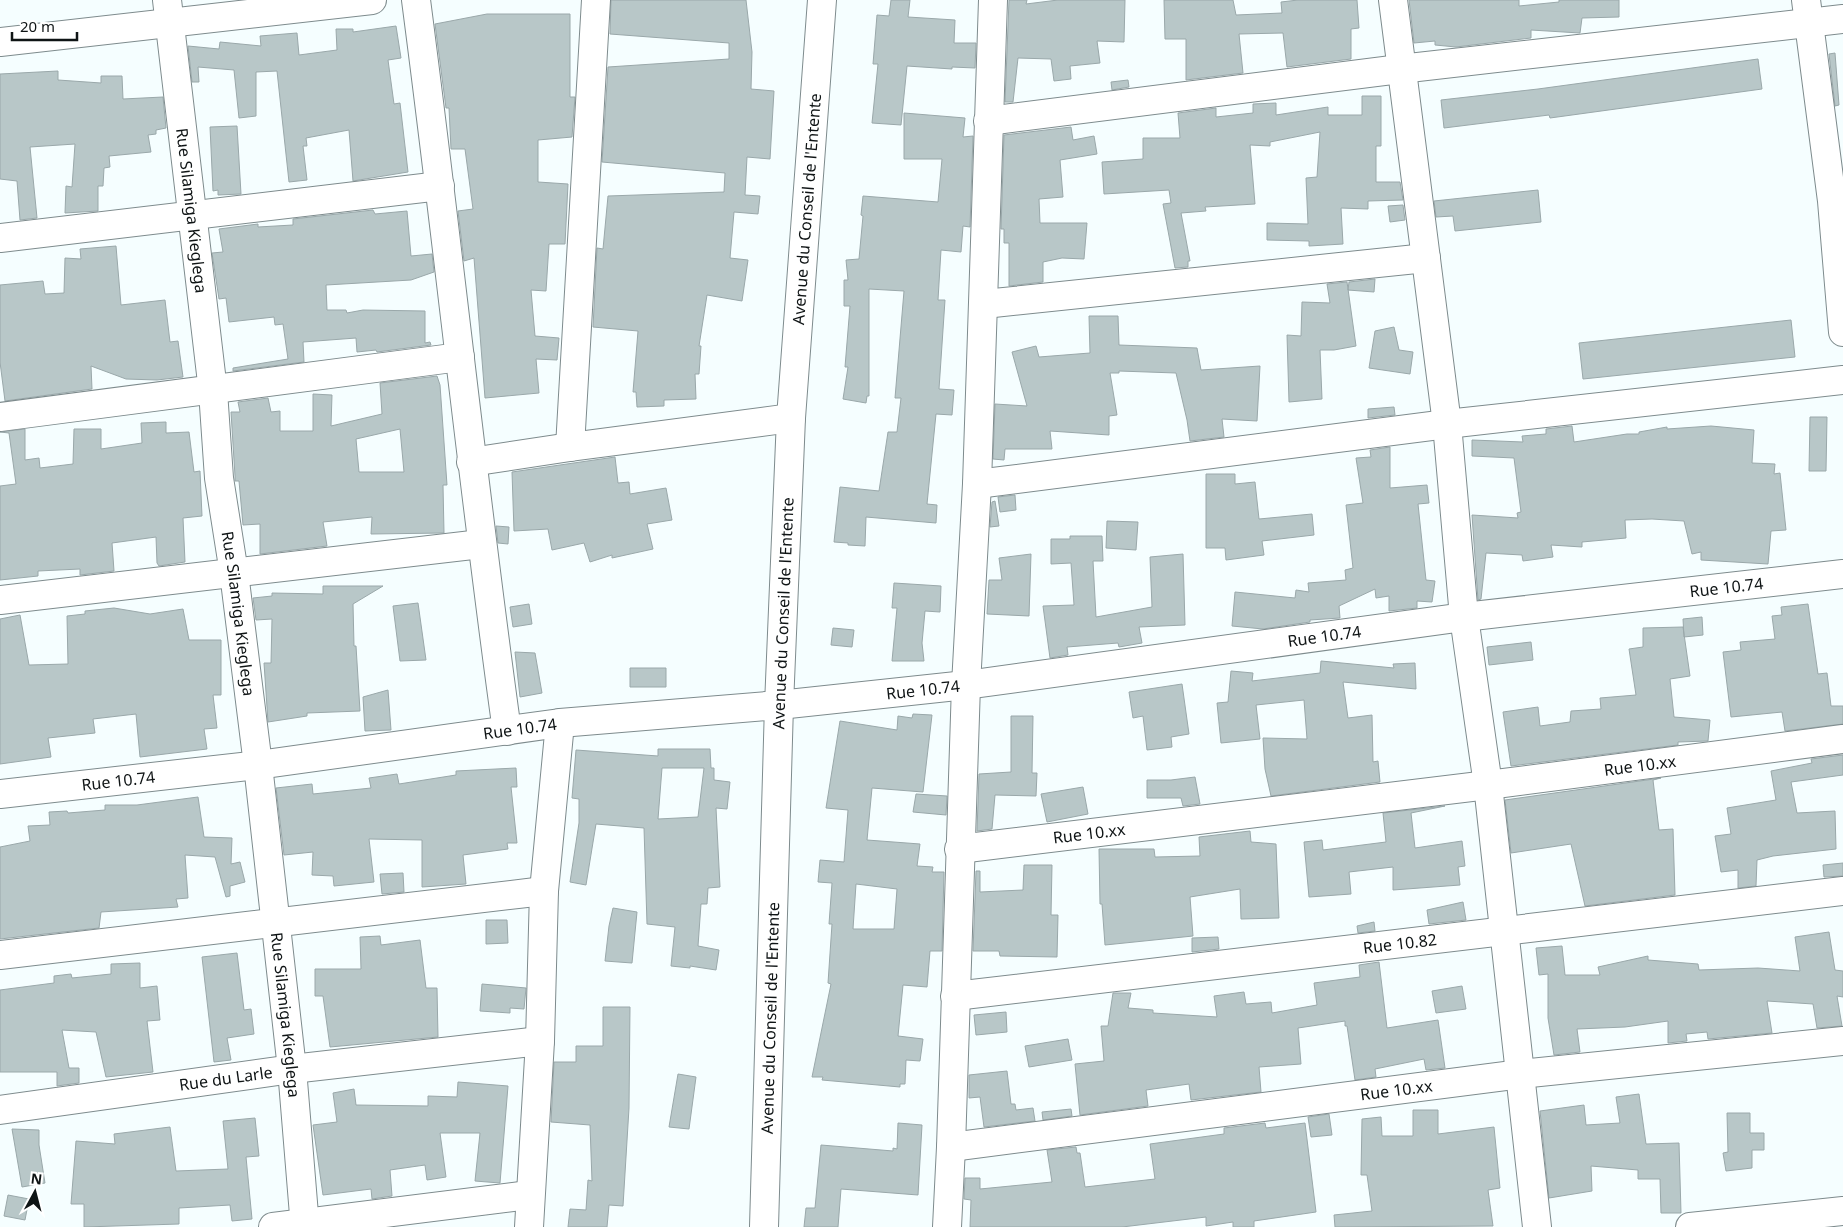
<svg xmlns="http://www.w3.org/2000/svg" width="1843" height="1227" viewBox="0 0 1843 1227" font-family="'Noto Sans',sans-serif">
  <rect width="100%" height="100%" fill="#f5feff"/>
  <path fill="#b8c7c8" stroke="#9aa8aa" fill-rule="evenodd" d="M611 0H746L752 52 751 89 774 91 770 159 747 157 745 195 760 196 758 214 734 212 730 258 748 260 742 301 707 295 699 346H701L699 374H695L696 399 664 400V406L637 407 636 392H633L638 331 593 327 597 248 603 249 608 196 724 192 725 173 602 162 608 67 729 59V43L610 34Z
    M891 0H910L908 17 955 20 954 43H976L975 68 952 67V69L907 66 901 125 872 123 878 64H873L877 15 889 16Z
    M1009 0H1027L1026 4 1058 0H1125L1124 42 1097 41 1100 63 1070 66 1071 79 1054 81 1051 59 1018 58 1013 102H1005Z
    M1164 0H1233L1236 15 1282 13 1281 2 1298 0H1357L1359 28 1351 29V59L1287 67 1283 33 1239 34 1243 73 1186 80V39H1165Z
    M1409 0H1519V6L1559 2V0H1619V17L1582 18 1580 33 1531 30V38L1456 47 1435 45V41L1414 43Z
    M487 14H570V97H575L572 137 538 140V182L568 184 565 244H549L546 291 531 290 535 336 559 338 557 360 536 359 539 393 485 398 474 258 464 261 458 211 473 209 465 149H451L449 108H446L435 24Z
    M396 26 401 58 388 60 394 104 400 103 408 172 353 181 349 130 306 138 307 146H303L307 180 289 182 277 71 256 72V116L239 118 234 70 198 67 199 82H192L188 46 219 49 220 42 261 46 260 36 297 33 299 55 337 50 336 29H353V32Z
    M1835 53 1839 105 1835 106 1829 54Z
    M1758 59 1762 89 1550 118 1549 115 1444 128 1441 100 1538 89Z
    M58 71V80L101 83V76H122L123 99 163 97 166 128 156 130V134L148 135 151 152 109 156 110 167 104 168 103 186H98V211L65 213 66 186 72 187 75 144 30 147 37 218 20 220 17 181 0 179V74Z
    M1128 80 1129 87 1112 90 1111 82Z
    M1362 96H1381V146H1376V182H1400L1403 200 1368 201V209L1341 208 1343 244 1309 246V241L1267 240V223L1308 224 1306 178 1317 177 1320 132 1270 142V146L1250 145 1255 204 1205 207 1206 211 1181 213 1190 261H1188V267L1175 268 1163 204 1171 203 1169 190 1104 194 1102 162 1143 159V138H1180L1178 113 1216 108V117L1253 113V104L1276 103V115L1328 107V115H1362Z
    M904 113 965 118 963 137 973 136 970 227 963 226 961 252 941 250 938 300H945L939 389 954 390 952 415 936 414 927 504 937 505 936 523 866 517 865 546 848 545V543L834 542 840 487 879 491 888 432H897L901 398H895L904 291 869 289V396H867L866 403 843 399 848 367H845L850 306H844V280H848L846 260 859 259 863 216 861 215 863 196 938 202 942 159H904Z
    M237 126 241 194 218 195V190L213 191 210 127Z
    M1071 127 1073 140 1094 136 1097 154 1060 160 1063 197 1039 199 1040 223H1087L1084 259 1062 258 1043 262V282L1009 286V243H1004V229H1001L1004 135Z
    M1538 190 1541 222 1455 231 1453 216 1436 217 1434 201Z
    M1403 205 1405 220 1390 222 1388 206Z
    M373 210 375 214 407 211 411 256 432 254 434 272 411 280 326 285 327 310H346L347 313 363 310 425 311V343L430 342 431 345 377 352 376 350 357 352 356 338 303 342 304 362 233 371V368L288 359 283 324 275 325 274 317 229 322 226 298 219 299 212 253 223 252 219 229 258 224V227L293 225V219Z
    M116 246 121 305 165 300 170 342 178 341 183 377 157 380 126 379 91 366 92 389 5 401 0 362V285L43 281 45 294 64 293 65 258 81 259 80 249Z
    M1375 279 1374 292 1348 290 1349 282Z
    M1347 282 1356 346 1334 350H1320L1322 399 1289 402 1287 335 1301 336 1302 302 1330 303 1327 284Z
    M1089 316H1118L1119 345 1197 348 1201 370 1260 366 1257 421 1222 419 1224 437 1190 441 1187 420 1176 373 1119 371V373H1110L1117 415 1109 416V435L1050 431 1052 449H1005L1004 460 993 459 995 404 1027 406 1012 352 1036 346 1039 357 1090 353Z
    M1791 320 1795 357 1583 379 1579 343Z
    M1394 327 1399 350 1413 352 1410 374 1369 368 1375 331Z
    M437 376 440 385 447 485H443L444 533 371 534 372 517 323 522 327 546 260 554V524L243 525 239 481H235V476L231 412H240L238 402 268 398 271 412 280 411V431H313V394L332 395 331 426 382 414 380 383ZM400 429 404 472H359L356 439Z
    M1394 407 1395 415 1368 418V409Z
    M1810 417H1827L1826 471H1809Z
    M166 422V433L189 432 194 472 200 471 202 516 183 518 185 562 159 566 157 563 156 537 112 543 114 571 80 575V569L38 571V576L0 580V486L16 484 9 433 0 432 25 429V460L39 458 40 468 73 464 74 429H101V449L142 443 141 423Z
    M1572 426 1574 442 1627 434H1639V432L1667 427V429L1711 426 1754 430 1752 463 1775 464 1774 474 1780 473 1786 530 1771 531 1768 564 1701 560V552L1692 554 1684 521 1652 519 1625 520 1626 538 1582 542V547L1551 545 1553 557 1523 561 1522 555 1486 553 1481 599 1478 600 1472 515 1518 518 1517 513 1521 512 1514 458 1472 456V440L1523 442 1522 436 1546 434V429Z
    M1390 447V488L1427 485 1429 503 1418 504 1426 580 1435 581 1432 602 1417 601V608L1389 611V596L1376 598 1375 589 1339 606 1340 618 1310 620V622L1263 629 1232 626 1235 592 1295 598 1296 590 1309 592 1308 583 1346 580 1345 570 1353 568 1346 505 1363 503 1356 458 1371 457 1370 450Z
    M615 457 618 483 629 482 630 494 666 488 672 520 647 524 653 549 612 558V555L590 562 584 543 552 550 548 529 514 531 512 472Z
    M1206 474H1235V484L1255 482 1259 519 1312 514 1314 535 1262 541 1264 555 1226 560 1225 548H1206Z
    M1015 495 1016 510 1000 512 998 497Z
    M995 501 999 526 990 527 992 502Z
    M1107 521 1138 522 1136 550 1106 548Z
    M496 526 509 527 508 544 498 543Z
    M1070 536H1102L1103 561H1093L1096 617 1152 607 1150 557 1183 554 1185 625 1139 627 1142 643 1119 647 1118 643 1067 647 1068 655 1050 658 1043 606 1074 605 1071 563 1051 564V539H1070Z
    M1031 554 1029 616 987 614 989 580H1002L999 558Z
    M894 583 941 586 940 612 925 611 922 643 924 661H892L897 608H892Z
    M323 586H383L353 604 354 646H356L360 711 307 713V716L268 722 264 663H271L272 619 256 620 253 598 272 596V593L323 594Z
    M418 603 426 660 400 661 393 606Z
    M529 604 532 624 513 627 510 607Z
    M1808 604 1818 674 1827 673 1831 706H1843V724L1785 731 1782 712 1731 717 1723 652 1741 650 1740 642 1775 639 1772 616 1782 615 1781 607Z
    M114 608 150 614 183 609 189 640H221V695H213L217 728 204 729 207 749 140 757 136 714 93 719 95 733 48 738 51 757 0 764V619L20 615 29 665 68 664 67 616 85 614V611Z
    M1702 617 1703 635 1684 637 1683 619Z
    M1683 627 1690 676 1670 679 1674 717 1710 720 1708 741 1678 742V745L1511 766 1503 712 1538 707 1540 726 1570 722 1571 711 1601 709 1600 698 1636 695 1629 649 1643 647V628Z
    M833 628 854 630 852 647 831 645Z
    M1531 642 1533 660 1489 665 1487 647Z
    M515 652 535 653 542 693 520 697Z
    M1321 661 1394 668 1393 664 1415 663 1416 689 1343 682 1348 718 1372 715 1373 762 1378 761 1380 782 1271 796 1265 769 1263 738 1307 739 1304 700 1256 705 1260 739 1221 743 1217 703 1228 702 1231 671 1253 673 1252 681 1320 673Z
    M630 668H666V687H630Z
    M1182 684 1189 734 1171 737 1172 747 1147 750 1143 716 1133 718 1129 692Z
    M388 690 391 730 365 731 363 697Z
    M913 714 932 715 923 792 872 788 867 840 920 844 917 866 933 867 932 872H944L942 951H930L927 987 903 985 898 1036 923 1039 920 1061 906 1060 905 1084H900V1087L822 1080 823 1077H812L831 984 828 983 832 924H829L832 883 818 882 820 860 844 862 848 810 826 808 840 721 897 730 898 716 912 718ZM856 884 897 889 894 929H853Z
    M1011 716H1033L1032 773H1037L1036 796 995 795 992 829 977 831 979 774 1011 772Z
    M658 749H710L711 768H714V780L730 782 727 809 716 808 720 887 708 888 707 904H701L698 946 719 950 716 970 690 966V968L671 966 675 927 647 924 644 828 596 824 586 885 570 882 579 823V799L572 798 576 750 658 756ZM662 768H704L698 817 658 819Z
    M1843 755V775L1791 782 1797 813 1835 811 1836 849 1773 856 1757 860 1756 886 1738 888V870L1721 872 1715 836 1731 834 1727 808 1776 800 1771 771 1812 763 1811 759Z
    M516 768 517 787H511L517 843H507L508 849 463 855 466 884 422 887V840L369 839 374 882 334 886 333 876 312 875 313 852 284 855 276 788 312 784 313 794 371 788 369 778 397 774 399 784 456 775V771Z
    M1195 777 1200 804 1183 806 1181 798H1147V780H1171Z
    M1661 778 1653 780 1659 830 1673 829 1675 895 1585 906 1571 844 1511 853 1505 800Z
    M1083 787 1088 814 1047 822 1041 794Z
    M916 794 947 796 946 815 913 812Z
    M198 797 204 837 232 838 231 864 240 862 245 882 230 886V896L226 897 215 857 185 855 188 898 176 899 178 907 101 912 99 928 0 939V847L30 841 28 826 50 825 49 812 67 811 68 813 105 810V805H137Z
    M1445 806 1411 813 1415 848 1462 841 1465 866 1458 867 1460 885 1393 890V867L1349 872 1351 894 1309 897 1304 842 1322 840 1323 850 1386 842 1383 813Z
    M1250 831 1251 842 1276 844 1279 918 1241 919 1240 889 1190 897 1193 936 1105 945 1102 904H1100L1099 849H1154L1155 857 1200 856 1199 837Z
    M1843 863V876L1824 877 1823 865Z
    M1024 865H1052L1051 915H1058L1057 957 1000 956 999 951H973L976 871H980V892L1023 890Z
    M403 873 404 892 382 894 380 874Z
    M1463 902 1466 920 1429 924 1427 910Z
    M613 908 637 912 632 963 605 961 609 926Z
    M486 920H507L508 943 486 944Z
    M1374 922 1375 931 1358 933 1357 926Z
    M1829 932 1835 970 1843 971V997L1837 996 1842 1026 1817 1028 1813 1004 1767 1001 1772 1033 1708 1039 1707 1032 1686 1034 1687 1041 1668 1043V1021L1625 1027 1577 1029 1580 1052 1554 1055 1548 1018V974L1539 975 1536 948 1562 946 1565 975H1600L1598 967 1648 956V960L1698 964 1699 970 1758 968 1800 971 1795 937Z
    M380 936 381 945 420 940 426 988H437L438 1037 330 1047 323 996H315V969H361L360 937Z
    M1218 937 1219 949 1192 952V938Z
    M237 953 244 1010 251 1009 254 1034 227 1038 231 1060 214 1062 202 957Z
    M1379 962 1387 1028 1438 1020 1445 1068 1426 1070 1424 1059 1375 1069 1376 1077 1355 1080 1347 1026H1345V1021L1298 1028 1301 1064 1259 1067 1261 1092 1191 1100 1189 1084 1146 1090 1148 1106 1080 1115 1075 1064 1104 1061 1101 1026H1108L1113 993H1131L1128 1008 1153 1010V1013L1217 1017 1214 996 1244 992 1246 1004 1271 1002 1272 1013 1317 1005 1314 983 1360 977 1359 965Z
    M140 963V988L157 986 160 1020 147 1021 153 1072 106 1077 96 1032 62 1030 69 1068H79V1083L57 1086V1072H0V990L54 983V976L71 974 72 978 111 974V964Z
    M482 984 526 988 524 1009 510 1008V1013L480 1011Z
    M1462 986 1466 1009 1436 1013 1432 991Z
    M603 1007H630L629 1108 623 1206 609 1205 607 1227H568L570 1209 586 1210 588 1180 592 1181 590 1125 551 1122 554 1062H576V1046H603Z
    M1006 1012 1007 1032 976 1035 974 1015Z
    M1068 1039 1072 1060 1029 1067 1025 1046Z
    M1007 1071 1011 1104H1015L1016 1110 1033 1108 1035 1121 984 1127 980 1097 969 1098V1075Z
    M678 1074 696 1077 689 1129 669 1127Z
    M458 1082 508 1086 500 1183 475 1181 480 1133H440L446 1177 427 1180 425 1165 390 1170 392 1196 372 1199 371 1189 323 1195 313 1125 337 1122 333 1093 354 1089 356 1105 428 1106V1096L457 1097Z
    M1639 1094 1646 1144 1679 1143 1681 1213H1661L1660 1179H1638V1170L1591 1166 1592 1191 1549 1198 1540 1111 1584 1105 1586 1125 1620 1123 1616 1097Z
    M1071 1109 1072 1116 1043 1120 1042 1112Z
    M1413 1110H1438V1134L1494 1127 1500 1188 1488 1190 1493 1226 1335 1227 1334 1215 1372 1211 1367 1175H1361L1362 1119 1381 1117 1382 1136H1413Z
    M1727 1113H1750V1133H1764V1150H1752V1168L1726 1171 1723 1153 1728 1152Z
    M1329 1114 1332 1135 1311 1137 1308 1117Z
    M255 1118 259 1156 246 1157 252 1219 232 1221 230 1205 179 1208V1224L84 1227V1204H71L76 1141 115 1144 114 1134 170 1127 176 1171 228 1169 223 1121Z
    M898 1123 922 1125 918 1195 841 1189 838 1227H804L806 1208H815L821 1145 893 1151V1148L897 1149Z
    M1265 1123 1266 1128 1305 1123 1316 1212 1254 1221V1227H1233V1222L1206 1226V1217L1122 1227H970L971 1200 964 1199 965 1178H980V1189L1052 1182 1047 1150 1076 1147 1077 1153H1080L1085 1187 1155 1179 1150 1144 1224 1134V1128Z
    M12 1129 39 1130V1145L45 1183 22 1187Z
    M8 1195 29 1199 25 1220 4 1216Z"/>
  <g fill="none" stroke-linecap="round" stroke-linejoin="round">
    <g stroke="#7e8b8d" stroke-width="30">
      <g id="minor">
        <path id="s1" d="M167 0 213 391 219 478 234 573 258 765 292 1069 305 1227"/>
        <path d="M416 0C448 243 473 488 507 731"/>
        <path d="M1393 0 1447 424 1464 617 1488 785 1537 1227"/>
        <path d="M1806 0 1832 201 1843 332"/>
        <path d="M0 42 372 0"/>
        <path d="M988 121 1400 69 1843 19"/>
        <path d="M0 238 440 186"/>
        <path d="M984 304 1426 258"/>
        <path d="M0 417 460 357"/>
        <path d="M570 447 596 0"/>
        <path d="M471 462 570 447 791 418"/>
        <path d="M977 484 1447 424 1843 380"/>
        <path d="M0 600 481 544"/>
        <path id="s2" d="M959 849 1488 785 1843 739"/>
        <path d="M0 955 544 891"/>
        <path id="s3" d="M955 996 1843 891"/>
        <path id="s4" d="M0 1110 292 1069 540 1041"/>
        <path id="s5" d="M951 1147 1521 1074 1843 1041"/>
        <path d="M273 1227 529 1195"/>
        <path d="M529 1227 540 1041 544 891 560 723"/>
        <path id="s6" d="M764 1227 779 705 791 418 822 0"/>
        <path d="M947 1227 951 1147 966 685 977 484 993 0"/>
        <path d="M1690 1227 1843 1211"/>
      </g>
    </g>
    <g stroke="#7e8b8d" stroke-width="30">
      <g id="major">
        <path id="s7" d="M0 794 258 765 560 723 779 705 966 685 1464 617 1843 574"/>
      </g>
    </g>
    <use href="#minor" stroke="#fff" stroke-width="28"/>
    <use href="#major" stroke="#fff" stroke-width="28"/>
  </g>
  <g text-anchor="middle" stroke-width="5" stroke-linejoin="round" paint-order="stroke">
    <g font-size="16" fill="#0f1415" stroke="#fff">
      <text dy="6" stroke="none"><textPath href="#s6" startOffset="1019">Avenue du Conseil de l'Entente</textPath></text>
      <text dy="6" stroke="none"><textPath href="#s1" startOffset="212">Rue Silamiga Kieglega</textPath></text>
      <text dy="6" stroke="none"><textPath href="#s7" startOffset="1739">Rue 10.74</textPath></text>
      <text dy="6" stroke="none"><textPath href="#s1" startOffset="618">Rue Silamiga Kieglega</textPath></text>
      <text dy="6" stroke="none"><textPath href="#s6" startOffset="614">Avenue du Conseil de l'Entente</textPath></text>
      <text dy="6" stroke="none"><textPath href="#s7" startOffset="1334">Rue 10.74</textPath></text>
      <text dy="6" stroke="none"><textPath href="#s7" startOffset="929">Rue 10.74</textPath></text>
      <text dy="6" stroke="none"><textPath href="#s7" startOffset="524">Rue 10.74</textPath></text>
      <text dy="6" stroke="none"><textPath href="#s2" startOffset="686">Rue 10.xx</textPath></text>
      <text dy="6" stroke="none"><textPath href="#s7" startOffset="119">Rue 10.74</textPath></text>
      <text dy="6" stroke="none"><textPath href="#s2" startOffset="131">Rue 10.xx</textPath></text>
      <text dy="6" stroke="none"><textPath href="#s3" startOffset="448">Rue 10.82</textPath></text>
      <text dy="6" stroke="none"><textPath href="#s1" startOffset="1022">Rue Silamiga Kieglega</textPath></text>
      <text dy="6" stroke="none"><textPath href="#s6" startOffset="209">Avenue du Conseil de l'Entente</textPath></text>
      <text dy="6" stroke="none"><textPath href="#s4" startOffset="228">Rue du Larle</textPath></text>
      <text dy="6" stroke="none"><textPath href="#s5" startOffset="449">Rue 10.xx</textPath></text>
    </g>
  </g>
  <g transform="translate(35 1192) rotate(7)" stroke="#ffffff" stroke-width="4" paint-order="stroke">
  <path d="M0-4L9 19L0 12L-9 19Z" fill="#0f1415"/>
  <text y="-8" font-size="14" font-weight="bold" text-anchor="middle" fill="#0f1415">N</text>
  </g>
  <path d="M12 32v8h65v-8" fill="none" stroke="#0f1415" stroke-width="2.5"/>
  <text x="20" y="32" font-size="15" fill="#0f1415" stroke="#ffffff" stroke-width="4" paint-order="stroke">20 m</text>
</svg>
